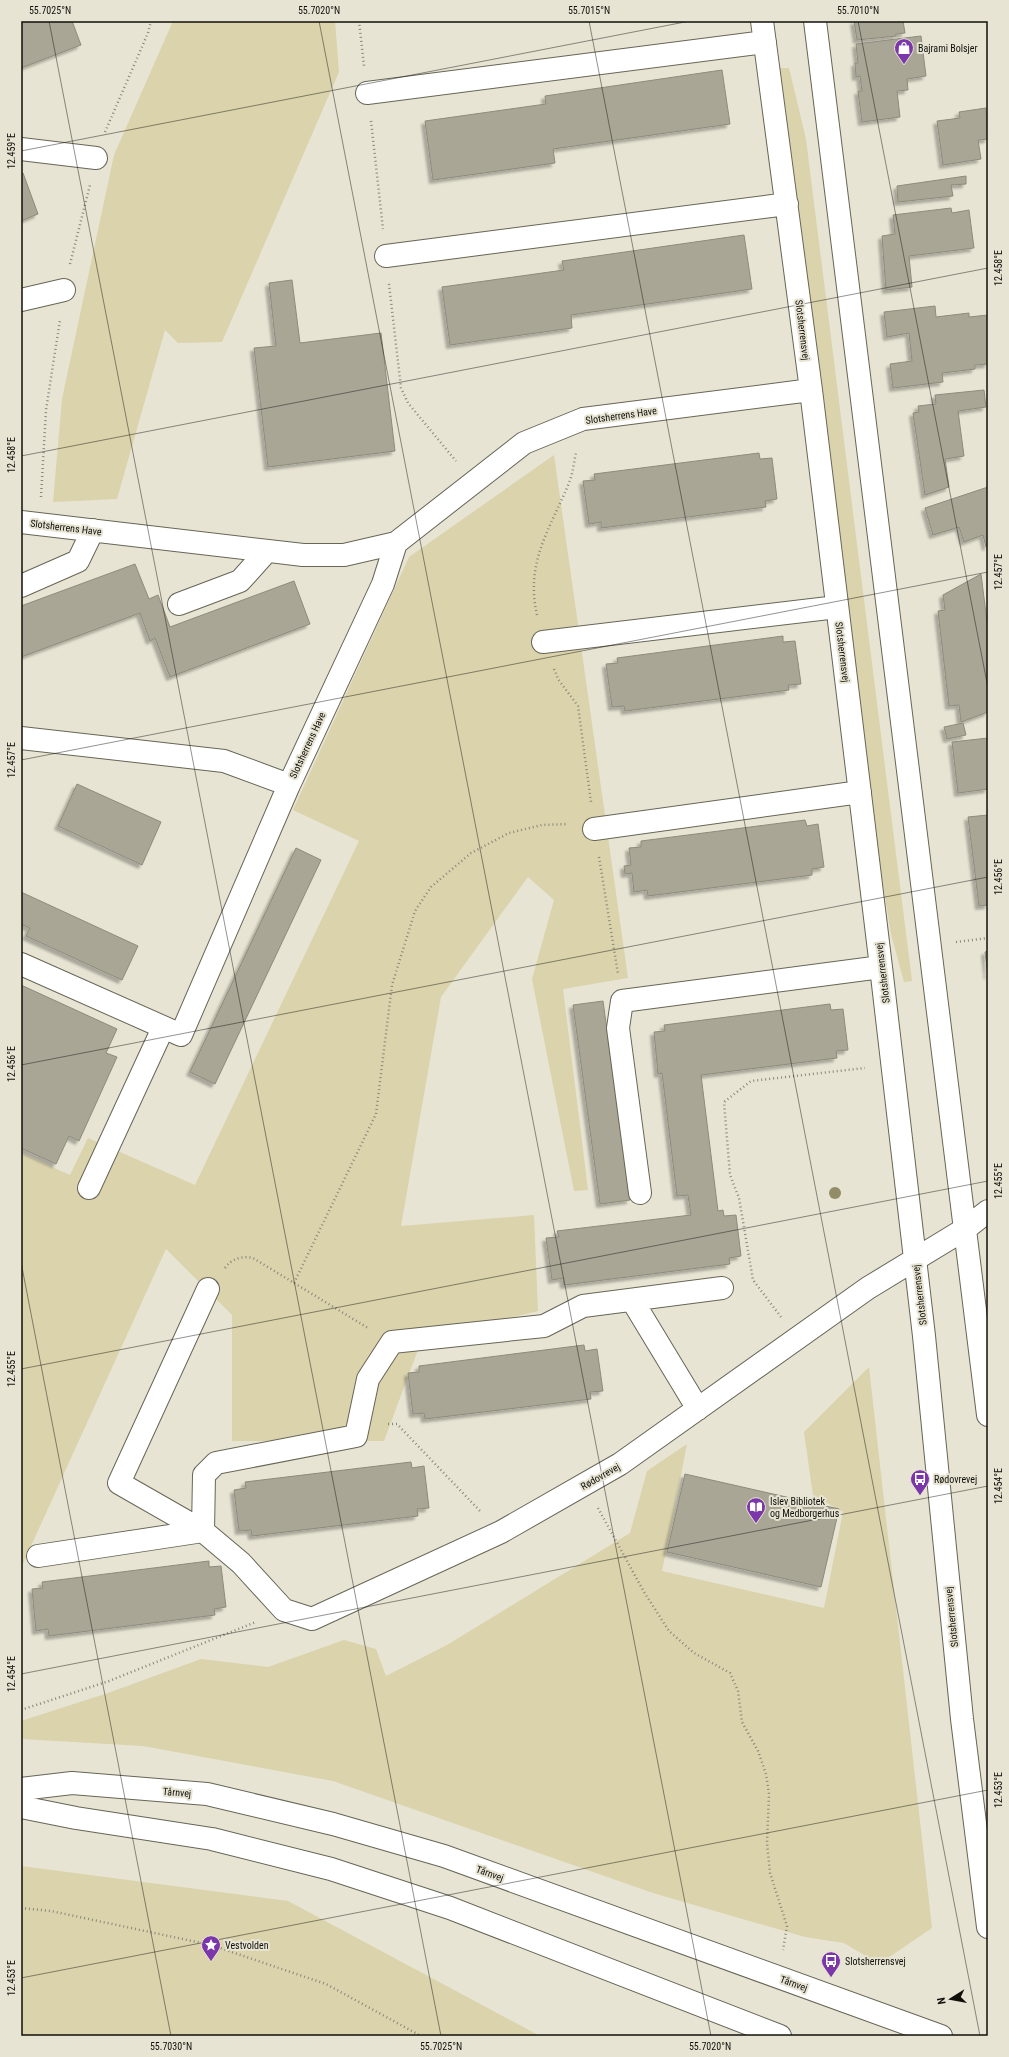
<svg xmlns="http://www.w3.org/2000/svg" width="1009" height="2057" viewBox="0 0 1009 2057" font-family="'Roboto Condensed',sans-serif">
  <defs>
    <filter id="shadow"><feDropShadow dx="-3.5" dy="3.5" stdDeviation="1" flood-color="#0004"/></filter>
  </defs>
  <rect width="100%" height="100%" fill="#e7e4d3"/>
  <path fill="#dad3ac" d="M173 21H335L339 72 222 342 178 343 165 330 117 499 53 502 62 399 114 155Z
    M780 68H789L806 139 912 981 904 982 891 934 882 878Z
    M554 455 628 978 563 989 588 1190 574 1191 532 979 554 900 528 877 441 997 401 1226 534 1215 538 1311 422 1339 384 1441H232V1315L166 1249 21 1568V1153L70 1175 88 1138 195 1185 359 841 293 810 409 557Z
    M869 1367 932 1928 879 1964 844 1943 805 1937 653 1893 333 1781 143 1746 21 1739V1721L108 1693 201 1659 268 1667 344 1640 376 1649 386 1676 447 1645 630 1533 647 1471 687 1444 662 1571 824 1608 843 1512 813 1495 804 1432Z
    M21 1866 288 1901 540 2036H21Z"/>
  <path fill="#a9a696" stroke="#8d8b7b" filter="url(#shadow)" d="M21 21H72L81 45 21 68Z
    M854 21H903L905 33 896 34V36L857 40Z
    M921 36 926 76 907 79 908 90 897 91 900 117 862 122 858 91H862L860 76 856 77 855 63H858L856 44Z
    M722 70 730 124 553 149 555 163 433 180 425 121 546 104 545 96Z
    M986 108 988 139 978 140 981 159 943 165 937 121 960 118 959 112Z
    M21 173H23L38 214 21 221Z
    M966 176V184L951 185 953 196 898 202 897 186Z
    M951 208 952 213 969 210 974 248 909 256 912 287 886 290 882 236 895 234 893 215Z
    M744 235 752 289 571 315 572 328 450 345 442 287 564 270 562 261Z
    M292 280 300 343 381 333 395 451 268 467 254 348 276 346 269 283Z
    M935 306 936 317 969 313V317L988 315V364L975 365V369L942 373 943 382 893 388 890 364 912 361 909 333 887 337 884 312Z
    M984 390 986 407 958 411 964 456 945 459 949 487 925 495 913 413 919 412 918 406 936 404 935 395Z
    M759 453 760 459 772 458 777 499 765 501 766 507 601 528V522L589 524 583 481 595 480 594 474Z
    M988 487V546L986 547 983 535 964 542 959 527 933 535 925 508Z
    M135 564 149 599 158 595 170 627 294 581 310 624 170 677 155 638 150 641 140 613 21 657V606Z
    M981 574 988 630V712L961 722 959 705 949 706 938 611 945 610 943 595Z
    M783 636V642L795 641 801 684 788 685 789 690 625 711 624 706 612 707 606 664 618 663 617 658Z
    M963 723 966 735 947 739 944 727Z
    M988 738V789L958 793 952 742Z
    M77 784 161 822 142 865 58 826Z
    M988 815V905L979 906 968 817Z
    M805 820 807 826 818 824 824 867 812 869V875L648 896 647 890 634 892 632 873 625 874 624 866 631 865 629 848 641 847V841Z
    M296 848 321 860 215 1084 190 1072Z
    M21 892 138 946 122 980 26 936 30 928 21 924Z
    M988 951V976L985 952Z
    M21 985 117 1029 106 1053 117 1057 79 1141 69 1136 56 1164 21 1148Z
    M603 1001 630 1200 600 1204 573 1005Z
    M830 1004 831 1010 843 1009 848 1050 836 1051 837 1058 701 1075 718 1211 723 1210 724 1216 736 1215 741 1256 729 1258 730 1264 564 1285 563 1278 552 1280 546 1238 559 1237 557 1231 691 1215 688 1195 677 1196 662 1073 658 1074 654 1032 665 1031 664 1025Z
    M584 1345 585 1351 597 1349 603 1391 590 1392 591 1399 425 1419 424 1413 413 1414 408 1373 419 1372V1366Z
    M411 1462 412 1468 424 1466 429 1508 417 1509 418 1516 252 1536 251 1530 239 1531 234 1490 246 1488 245 1482Z
    M685 1474 839 1509 821 1587 667 1552Z
    M209 1561V1567L221 1566 226 1607 214 1609 215 1615 49 1636 48 1629 36 1631 32 1589 43 1588 42 1582Z"/>
  <g fill="none" stroke-linecap="round" stroke-linejoin="round">
    <g stroke="#676556" stroke-width="24">
      <path id="minor" d="M762 21 811 390 881 967 924 1336 962 1719 988 1927
        M815 21 988 1415
        M367 93 765 42
        M21 149 96 158
        M386 256 787 204
        M21 300 64 290
        M21 522 303 555H344L396 543 524 443 583 419 811 390
        M21 586 78 561 93 530
        M179 604 240 581 267 551
        M543 642 837 607
        M21 738 224 761 289 785 383 584 396 543
        M594 829 860 792
        M21 964 181 1035 289 785
        M89 1188 163 1028
        M640 1193 618 1028 622 1001 881 967
        M208 1289 119 1483 203 1531 241 1563 284 1610 312 1619 501 1532 620 1464 868 1288 965 1229 988 1211
        M632 1300 698 1409
        M38 1556 203 1531 204 1475 216 1463 356 1436 368 1379 392 1342 544 1326 583 1306 722 1288
        M21 1789 72 1783 207 1794 333 1824 444 1856 941 2036
        M21 1807 76 1818 212 1839 331 1869 450 1908 780 2036"/>
    </g>
    <path stroke="#89877b" stroke-width="2.5" stroke-dasharray="1 3" stroke-linecap="butt" d="M359 21 364 66
      M371 121 383 229
      M105 132 148 33 151 21
      M70 264 90 185
      M389 284 401 388 408 403 456 461
      M41 497 46 410 60 320
      M537 615C525 562 550 529 569 483 573 473 574 462 576 452
      M554 669 558 679 578 706 591 802
      M599 857 618 974
      M956 942 988 938
      M225 1268C232 1258 242 1256 253 1258L368 1328
      M294 1283 376 1114 392 985 415 911 431 887 471 853 509 833 542 825 568 824
      M781 1317 753 1280 739 1198 730 1175 724 1102 751 1081 865 1068
      M388 1424H397L480 1511
      M598 1508 644 1592 669 1631 694 1653 730 1673 738 1691 742 1722 758 1751 766 1774 769 1794 767 1843 770 1873 787 1926 783 1950
      M21 1710 109 1681 256 1622
      M21 1908 51 1911 211 1945 326 1984 421 2036"/>
    <use href="#minor" stroke="#fff" stroke-width="22"/>
  </g>
  <circle fill="#938c69" cx="835" cy="1193" r="6"/>
  <path fill="none" stroke="#100f0a" stroke-width="1" stroke-opacity="0.45" d="M49 21 441 2036M319 21 711 2036M589 21 980 2036M858 21 988 688M21 151 690 21M21 456 988 268M21 760 988 572M21 1065 988 877M21 1262 171 2036M21 1369 988 1181M21 1674 988 1486M21 1978 988 1790"/>
  <defs>
    <g id="shop-pin" transform="scale(1)"><path d="M0 17L-7.5 6A9.5 9.5 0 1 1 7.5 6Z" fill="#7b37aa" stroke="#e7e4d3"/><path d="M-5-2.5h2.3a2.7 3.5 0 0 1 5.4 0H5L5.5 6h-11ZM-1.5-2.5h3a1.5 2.3 0 0 0-3 0Z" fill="#fff"/></g>
    <g id="bus-pin" transform="scale(1)"><path d="M0 17L-7.5 6A9.5 9.5 0 1 1 7.5 6Z" fill="#7b37aa" stroke="#e7e4d3"/><path d="M-5-6H5V4H4V6H2V4H-2V6H-4V4H-5ZM-3.5-4V0h7V-4ZM-3.5 1.2v1.5H-2V1.2ZM2 1.2v1.5H3.5V1.2Z" fill="#fff"/></g>
    <g id="library-pin" transform="scale(1)"><path d="M0 17L-7.5 6A9.5 9.5 0 1 1 7.5 6Z" fill="#7b37aa" stroke="#e7e4d3"/><path d="M-6-4Q-3-5.5-.7-3.5V5Q-3 3-6 4ZM6-4Q3-5.5 .7-3.5V5Q3 3 6 4Z" fill="#fff"/></g>
    <g id="sight-pin" transform="scale(1)"><path d="M0 17L-7.5 6A9.5 9.5 0 1 1 7.5 6Z" fill="#7b37aa" stroke="#e7e4d3"/><path d="M0-6L1.8-2.2L6-1.7L2.9 1.2L3.7 5.4L0 3.3L-3.7 5.4L-2.9 1.2L-6-1.7L-1.8-2.2Z" fill="#fff"/></g>
  </defs>
  <g fill-rule="evenodd">
    <use href="#shop-pin" x="904" y="48"/>
    <use href="#bus-pin" x="920" y="1479"/>
    <use href="#library-pin" x="756" y="1507"/>
    <use href="#sight-pin" x="211" y="1945"/>
    <use href="#bus-pin" x="831" y="1961"/>
  </g>
  <g text-anchor="middle" stroke-width="4" stroke-linejoin="round" paint-order="stroke">
    <g font-size="10" fill="#100f0a" stroke="#e7e4d3" text-anchor="start">
      <text x="918" y="52">Bajrami Bolsjer</text>
      <text x="934" y="1483">Rødovrevej</text>
      <text x="770" y="1505">Islev Bibliotek<tspan x="770" dy="12">og Medborgerhus</tspan></text>
      <text x="225" y="1949">Vestvolden</text>
      <text x="845" y="1965">Slotsherrensvej</text>
    </g>
    <g font-size="10" fill="#100f0a" stroke="#e7e4d3">
      <text transform="translate(803 330) rotate(83)" y="4">Slotsherrensvej</text>
      <text transform="translate(621 415) rotate(-8)" y="4">Slotsherrens Have</text>
      <text transform="translate(66 527) rotate(7)" y="4">Slotsherrens Have</text>
      <text transform="translate(843 652) rotate(83)" y="4">Slotsherrensvej</text>
      <text transform="translate(307 745) rotate(-65)" y="4">Slotsherrens Have</text>
      <text transform="translate(882 973) rotate(-97)" y="4">Slotsherrensvej</text>
      <text transform="translate(919 1295) rotate(-97)" y="4">Slotsherrensvej</text>
      <text transform="translate(600 1476) rotate(-30)" y="4">Rødovrevej</text>
      <text transform="translate(951 1617) rotate(-96)" y="4">Slotsherrensvej</text>
      <text transform="translate(177 1792) rotate(5)" y="4">Tårnvej</text>
      <text transform="translate(490 1873) rotate(20)" y="4">Tårnvej</text>
      <text transform="translate(794 1983) rotate(20)" y="4">Tårnvej</text>
    </g>
  </g>
  <rect width="1009" height="2057" fill="none" stroke="#e7e4d3" stroke-width="44"/>
  <g transform="translate(951 1999) rotate(259)" stroke="#e7e4d3" stroke-width="3" paint-order="stroke">
  <path d="M0-3L7 15L0 10L-7 15Z" fill="#100f0a"/>
  <text y="-6" font-size="11" font-weight="bold" text-anchor="middle" fill="#100f0a">N</text>
  </g>
  <rect x="22" y="22" width="965" height="2013" fill="none" stroke="#100f0a" stroke-width="1.5"/>
  <g font-size="10" text-anchor="middle" fill="#100f0a">
    <text x="50" y="14">55.7025°N</text>
    <text x="319" y="14">55.7020°N</text>
    <text x="589" y="14">55.7015°N</text>
    <text x="858" y="14">55.7010°N</text>
    <text transform="translate(11 151) rotate(-90)" y="4">12.459°E</text>
    <text transform="translate(998 268) rotate(-90)" y="4">12.458°E</text>
    <text transform="translate(11 455) rotate(-90)" y="4">12.458°E</text>
    <text transform="translate(998 572) rotate(-90)" y="4">12.457°E</text>
    <text transform="translate(11 760) rotate(-90)" y="4">12.457°E</text>
    <text transform="translate(998 877) rotate(-90)" y="4">12.456°E</text>
    <text transform="translate(11 1064) rotate(-90)" y="4">12.456°E</text>
    <text transform="translate(998 1181) rotate(-90)" y="4">12.455°E</text>
    <text transform="translate(11 1369) rotate(-90)" y="4">12.455°E</text>
    <text transform="translate(998 1486) rotate(-90)" y="4">12.454°E</text>
    <text transform="translate(11 1674) rotate(-90)" y="4">12.454°E</text>
    <text transform="translate(998 1790) rotate(-90)" y="4">12.453°E</text>
    <text transform="translate(11 1978) rotate(-90)" y="4">12.453°E</text>
    <text x="171" y="2050">55.7030°N</text>
    <text x="441" y="2050">55.7025°N</text>
    <text x="710" y="2050">55.7020°N</text>
  </g>
</svg>
